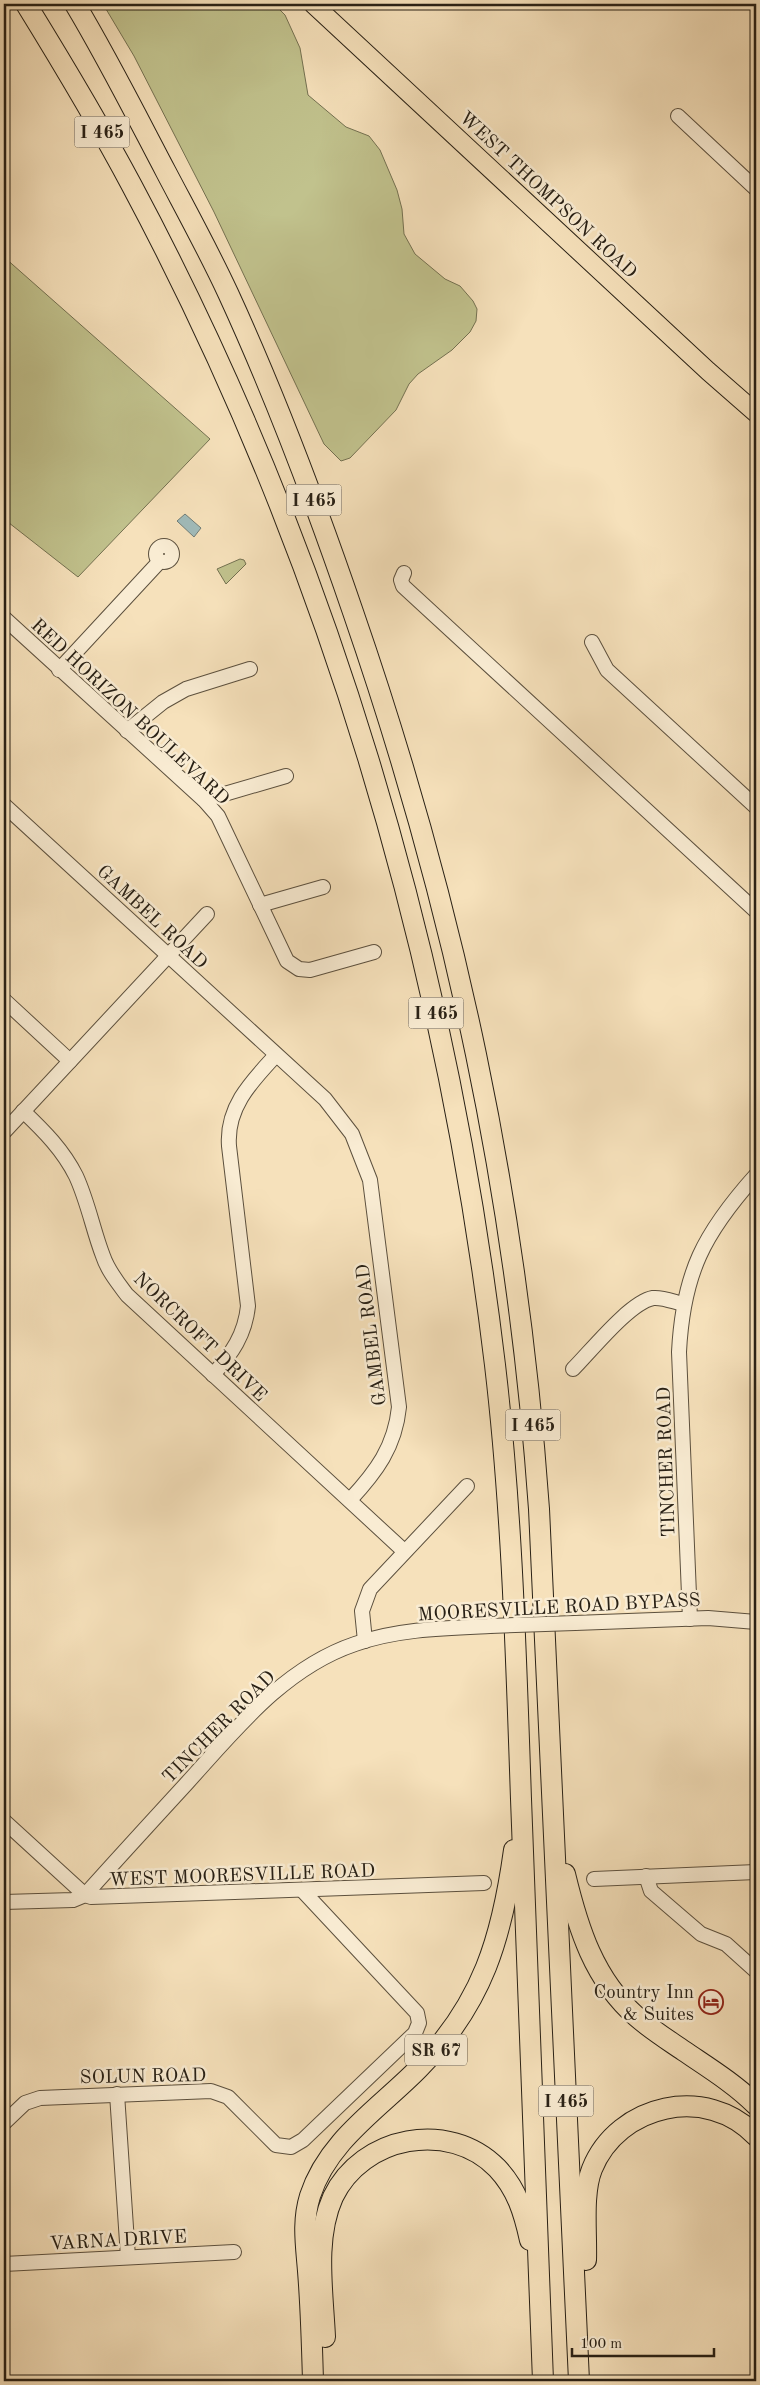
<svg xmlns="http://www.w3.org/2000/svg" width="760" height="2385" font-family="'Old Standard TT',serif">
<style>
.green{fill:#c1c28d;stroke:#747151}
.water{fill:#a0bbba;stroke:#707d78}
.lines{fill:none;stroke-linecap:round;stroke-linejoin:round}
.minor-casing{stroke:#5c503e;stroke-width:16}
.major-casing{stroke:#282015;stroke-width:20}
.highway-casing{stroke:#282015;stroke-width:22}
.minor{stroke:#f9ecd3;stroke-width:14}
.major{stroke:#f6e1bb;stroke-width:18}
.highway{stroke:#f6e1bb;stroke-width:20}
.minor-bridge-casing{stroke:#5c503e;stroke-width:16;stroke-linecap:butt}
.minor-bridge{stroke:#f9ecd3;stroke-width:14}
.labels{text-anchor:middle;stroke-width:5;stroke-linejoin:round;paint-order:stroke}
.shield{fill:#f9ecd3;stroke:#675d4e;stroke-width:1}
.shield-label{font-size:18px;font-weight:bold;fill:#282015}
.street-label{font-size:19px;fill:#282015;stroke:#f9ecd3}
.poi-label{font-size:19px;fill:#282015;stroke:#f9ecd3;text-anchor:end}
</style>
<rect width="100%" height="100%" fill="#f6e1bb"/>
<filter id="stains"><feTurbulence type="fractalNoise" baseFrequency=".004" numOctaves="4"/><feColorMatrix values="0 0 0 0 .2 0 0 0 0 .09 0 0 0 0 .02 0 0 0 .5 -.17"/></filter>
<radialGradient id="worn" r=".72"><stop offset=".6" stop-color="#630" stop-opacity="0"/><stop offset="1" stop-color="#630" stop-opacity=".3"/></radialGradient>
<g class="green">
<path d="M103 4H274L285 15 300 48 308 95 346 127 369 136 380 150 397 190 402 209 404 234 415 254 445 279 460 286 473 301 477 309 476 321 470 332 452 350 418 374 409 384 396 410 350 458 341 461 324 444 214 212 134 56Z"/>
<path d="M4 257 210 439 78 577 4 519Z"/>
<path d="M240 559 244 560 246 564 226 584 217 569Z"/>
</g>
<path class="water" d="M185 514 201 528 194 537 177 521Z"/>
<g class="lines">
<defs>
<g id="minor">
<path d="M678 116 756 189"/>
<circle cx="164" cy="554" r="8"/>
<path d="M404 573 401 580 403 586 756 911"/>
<path d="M4 618 204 800 218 816 287 961 299 969 310 970 374 952"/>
<path d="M592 642 607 670 756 807"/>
<path d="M59 670 160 561"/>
<path d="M127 731 163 702 186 689 250 669"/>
<path d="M204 800 286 776"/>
<path d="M4 805 325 1099 352 1134 370 1180 399 1407C395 1447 376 1472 350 1500"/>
<path d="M260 905 323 887"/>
<path d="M4 1000 70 1061"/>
<path d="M23 1111C44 1131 63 1150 76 1176 88 1202 93 1230 103 1256 108 1271 118 1283 127 1295L404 1551"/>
<path d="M4 1132 207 914"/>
<path d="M573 1369C591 1351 630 1302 653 1298 663 1297 674 1302 683 1304"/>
<path d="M213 1375C232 1353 245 1335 248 1306L229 1146C226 1107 252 1081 276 1055"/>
<path d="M690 1619 679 1352C683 1273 704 1233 756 1175"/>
<path d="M575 1623 708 1618 756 1622"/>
<path d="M365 1641 362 1611 370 1589 467 1486"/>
<path d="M4 1821 85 1895 91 1897 484 1883"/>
<path d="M646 1876 651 1891 701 1934 726 1944 756 1971"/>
<path d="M594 1879 756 1872"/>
<path d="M4 1902 73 1900 85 1895C119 1857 153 1820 187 1783 236 1729 284 1668 355 1644 397 1629 445 1628 490 1626"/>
<path d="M117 2094 128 2257"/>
<path d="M4 2123 25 2103 40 2098 211 2091 228 2097 276 2145 291 2147 303 2140 415 2033 419 2023 417 2013 302 1890"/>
<path d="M4 2264 234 2252"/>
</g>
<path id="major" d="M313 4 708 371 756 413"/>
<g id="highway">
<path d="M26 4C63 64 99 124 132 186 327 551 446 955 495 1365 512 1509 516 1654 521 1799 528 1993 535 2187 543 2381"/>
<path d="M75 4C108 59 136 115 166 172 187 212 209 252 228 293 276 397 316 504 353 612 455 907 517 1198 539 1509L579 2381"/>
<path d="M565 1874C578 1928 594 1980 637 2017 652 2030 668 2040 684 2051 709 2068 735 2084 756 2105"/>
<path d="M586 2260C587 2233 582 2194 592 2169 618 2104 707 2084 756 2136"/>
<path d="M325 2337C323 2292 314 2239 333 2197 362 2136 449 2119 497 2168 517 2189 524 2213 530 2240"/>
<path d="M313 2381C312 2345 311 2308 308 2271 306 2245 302 2222 310 2196 328 2140 380 2108 419 2068 483 2003 502 1937 514 1850"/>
</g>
</defs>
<use href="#minor" class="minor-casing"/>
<use href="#major" class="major-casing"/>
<use href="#highway" class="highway-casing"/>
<use href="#minor" class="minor"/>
<use href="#major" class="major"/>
<use href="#highway" class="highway"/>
<defs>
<path id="minor-bridge" d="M490 1626 575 1623"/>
</defs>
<use href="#minor-bridge" class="minor-bridge-casing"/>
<use href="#minor-bridge" class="minor-bridge"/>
</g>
<defs>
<symbol id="hotel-ring" viewBox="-11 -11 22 22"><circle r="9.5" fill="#f9ecd3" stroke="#8f2418" stroke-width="1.5"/><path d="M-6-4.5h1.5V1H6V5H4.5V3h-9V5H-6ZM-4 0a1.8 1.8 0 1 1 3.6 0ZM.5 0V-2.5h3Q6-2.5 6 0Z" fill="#8f2418"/></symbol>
</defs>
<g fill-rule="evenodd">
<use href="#hotel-ring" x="697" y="1988" width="28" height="28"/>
</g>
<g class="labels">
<g class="shield">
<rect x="74.5" y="116.5" width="55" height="31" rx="4"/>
<rect x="286.5" y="484.5" width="55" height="31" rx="4"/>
<rect x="408.5" y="997.5" width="55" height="31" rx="4"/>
<rect x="505.5" y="1409.5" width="55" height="31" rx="4"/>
<rect x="405" y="2034.5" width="62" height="31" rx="4"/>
<rect x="538.5" y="2085.5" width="55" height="31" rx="4"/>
</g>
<g class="shield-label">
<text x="102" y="138">I 465</text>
<text x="314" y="506">I 465</text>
<text x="436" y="1019">I 465</text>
<text x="533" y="1431">I 465</text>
<text x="436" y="2056">SR 67</text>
<text x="566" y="2107">I 465</text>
</g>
<g class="street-label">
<text transform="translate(549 194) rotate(43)" y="7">WEST THOMPSON ROAD</text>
<text transform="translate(131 711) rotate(43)" y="7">RED HORIZON BOULEVARD</text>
<text transform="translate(153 916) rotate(43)" y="7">GAMBEL ROAD</text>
<text transform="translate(370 1335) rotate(-97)" y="7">GAMBEL ROAD</text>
<text transform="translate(201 1336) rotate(44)" y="7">NORCROFT DRIVE</text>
<text transform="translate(665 1462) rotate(-92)" y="7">TINCHER ROAD</text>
<text transform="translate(559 1606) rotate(-3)" y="7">MOORESVILLE ROAD BYPASS</text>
<text transform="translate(218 1726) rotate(-45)" y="7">TINCHER ROAD</text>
<text transform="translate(242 1874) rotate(-2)" y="7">WEST MOORESVILLE ROAD</text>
<text transform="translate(143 2075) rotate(-1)" y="7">SOLUN ROAD</text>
<text transform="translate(118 2239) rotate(-3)" y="7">VARNA DRIVE</text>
</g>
<g class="poi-label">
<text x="694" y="1998">Country Inn<tspan x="694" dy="22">&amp; Suites</tspan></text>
</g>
</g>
<rect width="760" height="2385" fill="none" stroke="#f6e1bb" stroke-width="20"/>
<rect x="5" y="5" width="750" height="2375" fill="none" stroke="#282015" stroke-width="2.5"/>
<rect x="10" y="10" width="740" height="2365" fill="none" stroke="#282015"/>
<path d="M572 2348v8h142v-8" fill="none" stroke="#282015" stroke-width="2.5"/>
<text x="580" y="2348" font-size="15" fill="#282015" stroke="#f9ecd3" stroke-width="4" paint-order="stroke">100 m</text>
<rect width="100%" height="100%" filter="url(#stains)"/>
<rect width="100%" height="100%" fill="url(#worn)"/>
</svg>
